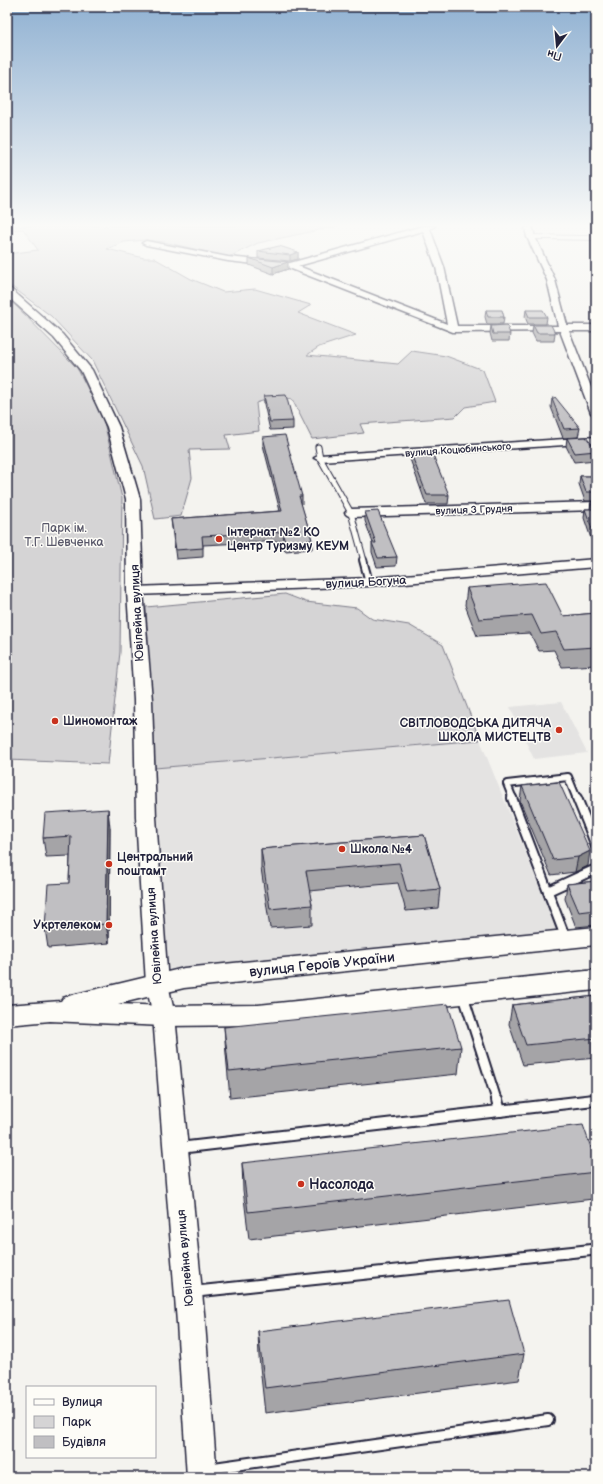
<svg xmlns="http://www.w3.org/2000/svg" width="603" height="1484" font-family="'Balsamiq Sans',sans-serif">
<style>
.built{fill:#e4e3e2}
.green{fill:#d5d4d5;stroke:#7c7b88}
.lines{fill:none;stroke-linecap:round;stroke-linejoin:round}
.service-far4-casing{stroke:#22223b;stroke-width:5.5}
.service-far3-casing{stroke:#22223b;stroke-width:7}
.service-far2-casing{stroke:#22223b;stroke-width:10}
.service-far1-casing{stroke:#22223b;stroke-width:12}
.service-casing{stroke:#22223b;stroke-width:14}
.minor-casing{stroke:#22223b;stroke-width:3}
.tertiary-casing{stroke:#22223b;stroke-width:3}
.secondary-casing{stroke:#22223b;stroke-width:3}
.service-far4{stroke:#fdfcf7;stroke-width:4}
.service-far3{stroke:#fdfcf7;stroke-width:5}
.service-far2{stroke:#fdfcf7;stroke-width:6}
.service-far1{stroke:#fdfcf7;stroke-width:8}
.service{stroke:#fdfcf7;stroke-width:10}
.minor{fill:#fdfcf7;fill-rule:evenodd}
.tertiary{fill:#fdfcf7;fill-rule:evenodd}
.secondary{fill:#fdfcf7;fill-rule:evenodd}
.wall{fill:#a5a4a7;stroke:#22223b}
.shaded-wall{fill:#868688;stroke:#22223b}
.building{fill:#c0bfc2;stroke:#22223b}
.poi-dot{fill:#c8321e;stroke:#fdfcf7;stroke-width:1.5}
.labels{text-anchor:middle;stroke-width:3;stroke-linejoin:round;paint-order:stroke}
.far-street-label{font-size:10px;fill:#22223b;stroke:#fdfcf7}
.park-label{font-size:12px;fill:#585769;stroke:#fdfcf7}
.poi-label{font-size:12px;font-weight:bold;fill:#22223b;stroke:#fdfcf7;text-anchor:start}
.street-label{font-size:12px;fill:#22223b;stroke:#fdfcf7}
.near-street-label{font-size:14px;fill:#22223b;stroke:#fdfcf7}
.near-poi-label{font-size:14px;font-weight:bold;fill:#22223b;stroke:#fdfcf7;text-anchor:start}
</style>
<rect width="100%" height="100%" fill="#f4f3ef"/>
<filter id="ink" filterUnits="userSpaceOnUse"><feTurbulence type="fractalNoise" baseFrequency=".025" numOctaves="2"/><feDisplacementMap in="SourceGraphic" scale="8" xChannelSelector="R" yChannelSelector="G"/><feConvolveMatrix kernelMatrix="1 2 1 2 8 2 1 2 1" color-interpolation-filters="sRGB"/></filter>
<g filter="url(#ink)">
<g class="built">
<path d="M561 702 587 753 534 759 525 740 547 737 539 720 517 723 510 707Z"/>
<path d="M480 740 557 931 167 969 155 768Z"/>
</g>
<g class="green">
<path d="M7 226H338L258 243 229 257 164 242 145 240 124 242 107 249 144 258H154L191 279 223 292 255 289 311 305 298 313 356 335 319 347 307 355 398 364 412 351 446 356 483 370 495 402 465 407 455 417 360 424 364 433 312 439 292 399 278 396 256 403 259 431 226 435 230 449 189 450 192 478 181 516 155 519 143 466 92 360 51 316 7 283V254L38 250 23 229 7 230Z"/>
<path d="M7 299 16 306 77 368 103 418 122 498 120 652 108 764 7 760Z"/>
<path d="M285 594 306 602 357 608 372 619 409 625 443 645 480 740 155 768 146 607Z"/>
</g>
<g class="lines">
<defs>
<path id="service-far4" d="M531 237 596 238"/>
<path id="service-far3" d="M318 447 320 458 351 513 364 561"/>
<g id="service-far2">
<path d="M363 560 369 582"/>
<path d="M513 799 507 784 568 777 577 799"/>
</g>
<g id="service-far1">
<path d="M512 798 566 939"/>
<path d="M577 798 588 825"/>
<path d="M596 824 588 825 596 846"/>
<path d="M548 891 596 869"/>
<path d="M463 995 497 1101"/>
<path d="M585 1101 596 1100"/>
</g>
<g id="service">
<path d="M497 1100 500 1111"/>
<path d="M179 1148 594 1100"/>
<path d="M192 1292 591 1250"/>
<path d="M207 1469 548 1420"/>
</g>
<g id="minor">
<path d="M423 226H435L430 229 444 267 457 326H558L547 280 527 237 525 228 529 226H532L535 237 555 280 567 325H596V331H569L596 400V416L591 413 560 331 453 332 289 268 228 261 146 245 142 243 146 241 228 257 290 263ZM423 231 436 267 447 324 298 266Z"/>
<path d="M596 437V443L320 461 314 458 320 455Z"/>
<path d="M596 502V510L351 517 347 515 345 513 347 511 351 509Z"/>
<path d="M596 559V567L369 586 135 595 130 594 129 591 130 588 135 587 369 578Z"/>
</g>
<path id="tertiary" d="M7 288 11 289 62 334 92 370 119 427 140 499 143 591 152 700 156 817 168 984 175 1016 205 1323 217 1477H187L177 1323 153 1016 146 984 136 817 134 700 127 591 126 499 107 427 81 371 54 338 7 296Z"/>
<path id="secondary" d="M596 927V945L184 988 118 1004 164 1006 258 1005 596 970V990L258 1025 164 1026 50 1021 7 1025V1005L61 1001 63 998 72 995 184 968Z"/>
</defs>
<use href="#service-far4" class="service-far4-casing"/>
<use href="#service-far3" class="service-far3-casing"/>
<use href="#service-far2" class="service-far2-casing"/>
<use href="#service-far1" class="service-far1-casing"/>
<use href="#service" class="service-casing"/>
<use href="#minor" class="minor-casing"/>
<use href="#tertiary" class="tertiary-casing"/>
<use href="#secondary" class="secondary-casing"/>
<use href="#service-far4" class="service-far4"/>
<use href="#service-far3" class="service-far3"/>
<use href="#service-far2" class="service-far2"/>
<use href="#service-far1" class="service-far1"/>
<use href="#service" class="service"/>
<use href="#minor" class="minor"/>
<use href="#tertiary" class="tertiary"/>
<use href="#secondary" class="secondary"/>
</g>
<g class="wall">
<path d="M258 251 298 252V259L290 261 258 258Z"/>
<path d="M249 258 288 269 273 274 249 265Z"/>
<path d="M486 310 504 317 503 324H487L485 317Z"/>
<path d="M526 310 547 317 546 324H528L525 317Z"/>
<path d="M533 325 555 333 554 341H536L532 333Z"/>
<path d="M491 326 510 334 509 341H492L490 333Z"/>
<path d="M264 396 293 421V429L270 430 264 404Z"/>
<path d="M552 399 580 428 578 437 563 438 551 407Z"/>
<path d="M263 437 302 496V504H301L312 540V549L285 551 282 541 203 545V557L176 559 172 528 171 519 280 511 263 445Z"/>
<path d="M567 438 596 450V460L574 462 566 446Z"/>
<path d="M410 451 449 495 448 504H426L410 459Z"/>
<path d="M580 476H596V501H585L579 484Z"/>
<path d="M596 502V553L584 518 585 509H590L591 503Z"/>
<path d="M365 512 397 557 396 566 377 567 372 552V543H373L365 521Z"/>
<path d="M467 588 563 616 596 613V665L562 667 554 650 539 651 530 633 477 636 465 605Z"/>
<path d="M594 778H596V802L592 793Z"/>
<path d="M522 786 588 866 575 872 551 875 520 801Z"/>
<path d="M110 828 109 943 48 948 45 928 69 883 70 856 46 857 43 838Z"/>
<path d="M424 835 440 889 438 908 406 911 398 883 309 891 312 905V925L270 928 261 868V849Z"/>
<path d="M596 881V925L576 927 565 899 567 884Z"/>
<path d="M596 996V1058L523 1065 509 1024 512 1005Z"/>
<path d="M224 1027 461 1047 458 1074 230 1098 226 1054Z"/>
<path d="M596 1162V1187L593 1199 249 1239 243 1190 242 1163Z"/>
<path d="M258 1331 524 1354 519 1380 265 1413 259 1357Z"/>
</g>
<g class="shaded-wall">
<path d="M298 252V259L290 261V255Z"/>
<path d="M288 262V269L273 274V267Z"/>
<path d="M108 809 110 828 109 943 106 924Z"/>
<path d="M590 851 588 866 575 872 578 857Z"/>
</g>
<g class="building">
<path d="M279 246 298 252 290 255 258 251Z"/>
<path d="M249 258 288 262 273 267Z"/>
<path d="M486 310H502L504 317H488Z"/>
<path d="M526 310H543L547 317H529Z"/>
<path d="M507 325 510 334H493L491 326Z"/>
<path d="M533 325H551L555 333H537Z"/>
<path d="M286 395 293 421 270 422 264 396Z"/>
<path d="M555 397 580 428 564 429 552 399Z"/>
<path d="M285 435 302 496H299L312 540 285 542 282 532 202 536 203 548 176 550 171 519 282 511 263 437Z"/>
<path d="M586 437 596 450V451L575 453 567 438Z"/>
<path d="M431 450 449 495H427L410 451Z"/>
<path d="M580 476H596V492H586Z"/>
<path d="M596 502V540L585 509H593L591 503Z"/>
<path d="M378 511 397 557 378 558 372 543H376L365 512Z"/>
<path d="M546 582 563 616 596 613V647L564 649 556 632 541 634 532 615 479 619 467 588Z"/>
<path d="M559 782 590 851 578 857 553 860 522 786Z"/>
<path d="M108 809 106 924 45 928 48 884 69 883 71 836 43 838 45 813Z"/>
<path d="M424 835 440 889 407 892 399 863 306 871 312 905 270 909 261 849Z"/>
<path d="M596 881V910L579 912 567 884Z"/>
<path d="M596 996V1038L526 1045 512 1005Z"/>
<path d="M448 1004 461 1047 229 1071 224 1027Z"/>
<path d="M583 1125 596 1162V1172L248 1212 242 1163Z"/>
<path d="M509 1300 524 1354 265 1388 258 1331Z"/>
</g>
</g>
<linearGradient id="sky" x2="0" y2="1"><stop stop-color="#90b1d2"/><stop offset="0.52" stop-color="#fafaf8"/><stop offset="1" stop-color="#fafaf8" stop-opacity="0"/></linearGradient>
<rect width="603" height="433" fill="url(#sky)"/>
<g class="poi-dot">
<circle cx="219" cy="539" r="4"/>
<circle cx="55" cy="721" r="4"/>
<circle cx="559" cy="730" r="4"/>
<circle cx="342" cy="849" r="4"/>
<circle cx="109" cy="864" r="4"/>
<circle cx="109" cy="925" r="4"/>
<circle cx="301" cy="1184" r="4"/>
</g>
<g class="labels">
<g class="far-street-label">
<text transform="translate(458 449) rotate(-4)" y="4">вулиця Коцюбинського</text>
<text transform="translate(474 509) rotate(-2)" y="4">вулиця 3 Грудня</text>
</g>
<g class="park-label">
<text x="64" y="532">Парк ім.<tspan x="64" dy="14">Т.Г. Шевченка</tspan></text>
</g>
<g class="poi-label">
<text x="227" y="536">Інтернат №2 КО<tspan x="227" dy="14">Центр Туризму КЕУМ</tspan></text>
<text x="63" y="725">Шиномонтаж</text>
<text x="551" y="727" text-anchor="end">СВІТЛОВОДСЬКА ДИТЯЧА<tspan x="551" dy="14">ШКОЛА МИСТЕЦТВ</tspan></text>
<text x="350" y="853">Школа №4</text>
<text x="117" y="861">Центральний<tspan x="117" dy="14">поштамт</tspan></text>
<text x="101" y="929" text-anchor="end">Укртелеком</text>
</g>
<g class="street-label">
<text transform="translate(366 582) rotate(-3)" y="4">вулиця Богуна</text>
<text transform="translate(137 613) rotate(-93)" y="4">Ювілейна вулиця</text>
<text transform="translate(154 936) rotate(-94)" y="4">Ювілейна вулиця</text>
<text transform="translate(185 1258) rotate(-95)" y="4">Ювілейна вулиця</text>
</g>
<g class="near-street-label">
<text transform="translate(322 964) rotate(-6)" y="5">вулиця Героїв України</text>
</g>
<g class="near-poi-label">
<text x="309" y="1189">Насолода</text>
</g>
</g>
<rect width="603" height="1484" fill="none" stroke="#fdfcf7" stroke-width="24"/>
<rect x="12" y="12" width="579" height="1460" fill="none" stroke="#22223b" stroke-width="1.5" filter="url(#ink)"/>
<rect x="26" y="1386" width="130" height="72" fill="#fdfcf7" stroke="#a5a5ac"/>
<rect x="34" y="1399" width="20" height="6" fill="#fdfcf7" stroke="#a5a5ac"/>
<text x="62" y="1406" font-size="12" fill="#22223b">Вулиця</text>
<rect x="34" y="1416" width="20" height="12" fill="#d5d4d5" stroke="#a5a5ac"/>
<text x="62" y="1426" font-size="12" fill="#22223b">Парк</text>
<rect x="34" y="1436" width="20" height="12" fill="#c0bfc2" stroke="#a5a5ac"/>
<text x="62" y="1446" font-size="12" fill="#22223b">Будівля</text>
<g transform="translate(557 46) rotate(196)" stroke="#fdfcf7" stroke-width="3" paint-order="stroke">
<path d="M0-3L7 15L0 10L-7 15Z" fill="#22223b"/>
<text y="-6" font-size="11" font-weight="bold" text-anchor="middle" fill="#22223b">Пн</text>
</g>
</svg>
